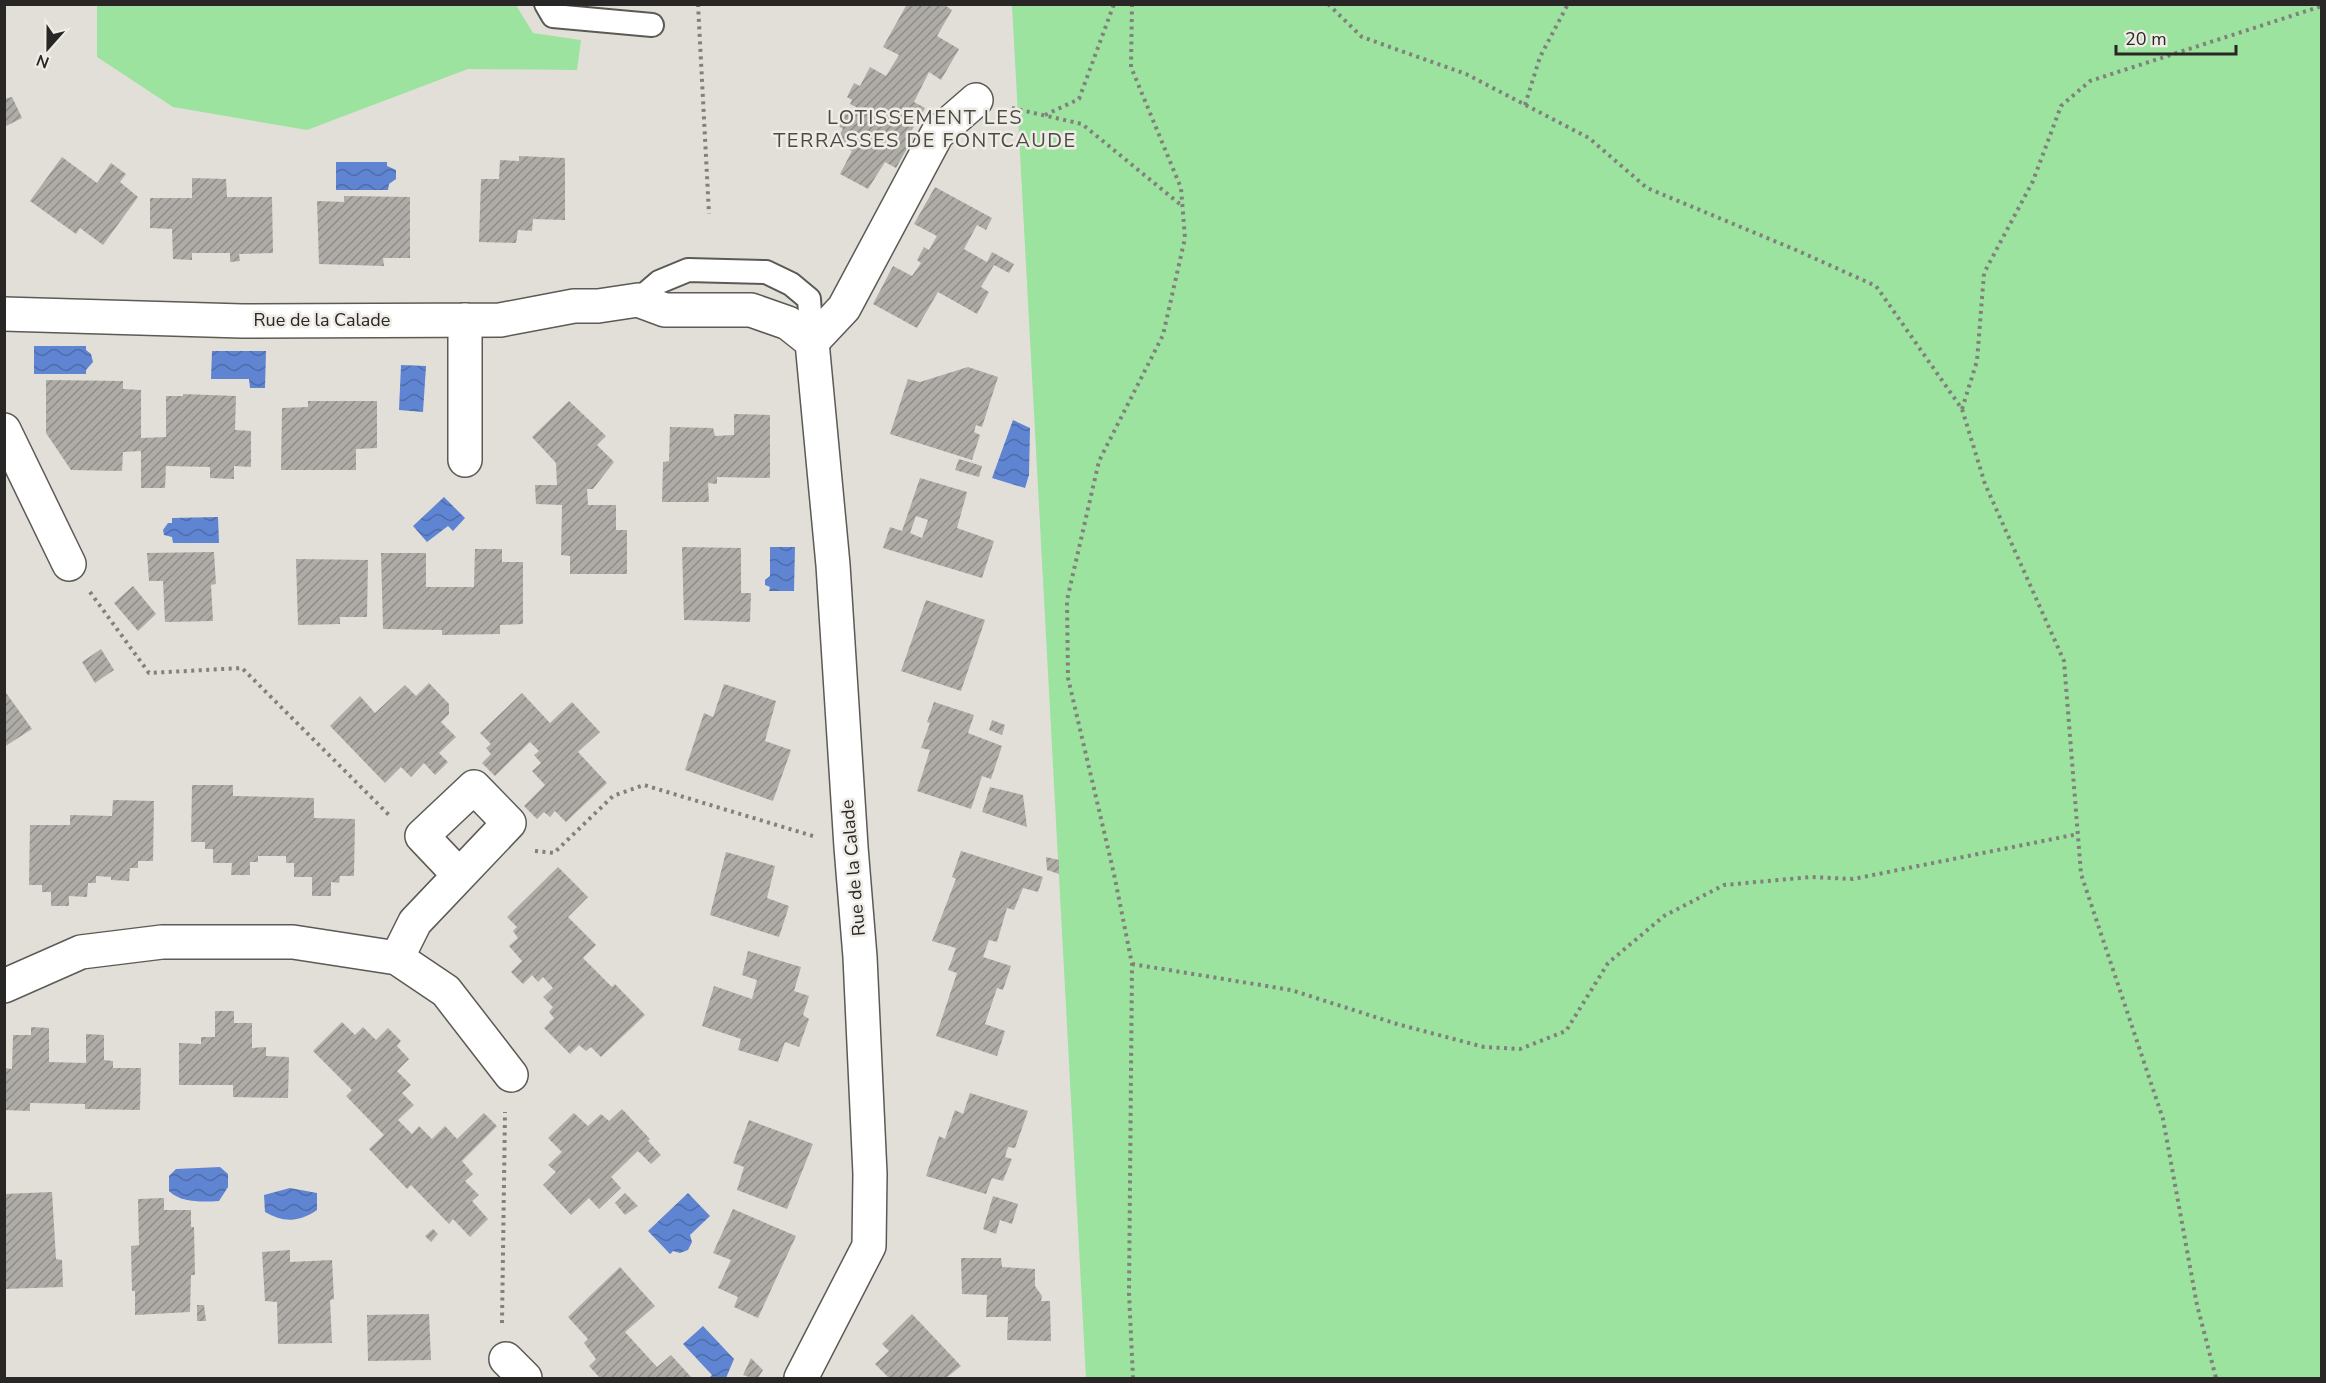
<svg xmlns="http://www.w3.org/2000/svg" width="2326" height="1383" font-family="'Nunito Sans',sans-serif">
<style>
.green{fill:#9ce39f}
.water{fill:url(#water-waves)}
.building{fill:url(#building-hatch);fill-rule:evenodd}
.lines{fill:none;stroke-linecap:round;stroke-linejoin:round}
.lane-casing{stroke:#5c5a55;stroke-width:26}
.street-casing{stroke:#5c5a55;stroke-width:36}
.path{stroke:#82807c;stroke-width:4;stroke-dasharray:3 4.5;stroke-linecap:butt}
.lane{stroke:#fff;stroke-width:22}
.street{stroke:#fff;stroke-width:33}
.labels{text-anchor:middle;stroke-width:5;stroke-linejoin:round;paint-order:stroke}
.street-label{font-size:18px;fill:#282725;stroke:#efece6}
.neighbourhood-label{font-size:20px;letter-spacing:1.5px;fill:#4c4a45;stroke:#efece6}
</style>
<defs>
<pattern id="water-waves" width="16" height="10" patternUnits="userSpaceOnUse" patternTransform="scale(1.5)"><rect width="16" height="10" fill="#5e84d2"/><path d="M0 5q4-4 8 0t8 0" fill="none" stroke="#4e6caa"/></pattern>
<pattern id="building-hatch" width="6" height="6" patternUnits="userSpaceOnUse" patternTransform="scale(1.5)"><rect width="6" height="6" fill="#afaca7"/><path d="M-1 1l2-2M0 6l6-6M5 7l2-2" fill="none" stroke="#8e8c88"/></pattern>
</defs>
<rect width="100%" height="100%" fill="#e2dfd9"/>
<g class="green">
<path d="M97 5H516L533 33 581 40 577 70 468 69 307 130 173 107 97 57Z"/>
<path d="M1012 5H2321V1378H1086Z"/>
</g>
<g class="water">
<path d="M336 162H387V166L396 170V179L389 184 388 190H336Z"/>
<path d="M34 346H86V350L91 354 93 362 86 370V374H34Z"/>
<path d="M212 351H266L265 388H250L249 379H211Z"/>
<path d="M401 365 426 366 423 412 399 410Z"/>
<path d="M1013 420 1030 428 1029 475 1025 488 992 478Z"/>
<path d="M444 497 465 518 453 531 448 526 427 542 413 526Z"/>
<path d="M218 517 219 543H173L172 537 164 535 163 530 168 523H172V518Z"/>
<path d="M770 547H795L794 591H769L770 587 765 585V580L770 576Z"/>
<path d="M220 1167 228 1174V1187L219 1201C203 1202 181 1203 169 1191V1176L176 1169Z"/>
<path d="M290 1188 317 1193V1210C300 1222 283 1223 265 1212L264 1195Z"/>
<path d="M688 1193 710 1216 690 1235 692 1242 688 1250 680 1253 673 1251 670 1254 648 1231Z"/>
<path d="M703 1326 734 1359 726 1378H709L712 1375 683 1344Z"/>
</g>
<g class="building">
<path d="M907 4H943L952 10 937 36 959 49 941 80 929 72 914 102 925 108 909 135 913 138 896 168 885 162 868 189 840 174 852 151 836 141 843 129 837 125 844 110 851 115 856 107 850 104 852 100 847 97 854 83 860 86 870 67 886 76 899 55 883 47Z"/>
<path d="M12 97 22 118 4 127V99Z"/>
<path d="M519 156 565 158V220L533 219 532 231 518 230 516 243 479 242 481 179H499L500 160 519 161Z"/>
<path d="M62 157 97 183 111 163 126 174 120 182 138 197 103 245 80 228 76 234 30 201Z"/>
<path d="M192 178 226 179 227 197H272L273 253 239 254 240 261 230 262V253H192V260L173 259 172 229 150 228V198H192Z"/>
<path d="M935 187 992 218 986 230 977 225 964 249 987 262 992 252 1014 264 1009 273 994 265 981 287 989 292 977 314 938 292 917 328 873 304 893 266 912 276 921 263 917 260 924 247 929 250 937 236 914 224Z"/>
<path d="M344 196 410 197V258H383L384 266 319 264 317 201 344 202Z"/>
<path d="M968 367 998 377 982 427 976 425 974 432 980 435 972 460 890 434 908 379 920 382Z"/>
<path d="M46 380 123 381V389L141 390V438L166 437V396H183V394L236 396 235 430 251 431V467L234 466V479L210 478V467L166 466 165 488H141V451L123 452 122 471 71 470 46 433Z"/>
<path d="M308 401H377V448L356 449V470H281L282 408 308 407Z"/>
<path d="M569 401 606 436 597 445 614 462 593 489H587L588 505H616V530H627V574H570V556L561 555 562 505 536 504 535 485H557L556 463 532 437Z"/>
<path d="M734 414 770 415V478L717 477V484L708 483 709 502H662L663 462 669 461 670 427 713 428 715 436 734 435Z"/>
<path d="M959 459 982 466 979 477 955 470Z"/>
<path d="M920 478 967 492 957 528 994 541 982 578 883 548 890 527 902 531ZM916 516 928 520 922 538 910 533Z"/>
<path d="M682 547 741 548V593H751L750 622 684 620Z"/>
<path d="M475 549H502V562H523V624L500 625V634L442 635V630L383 629 381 553H426V587H474Z"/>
<path d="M214 552 216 584 211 585 213 621 165 622 163 581H149L147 553Z"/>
<path d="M296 559 368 560 367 617H340V624L298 625Z"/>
<path d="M133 586 156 614 138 631 114 603Z"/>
<path d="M926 600 985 620 961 691 901 671Z"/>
<path d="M101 649 114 670 95 683 82 662Z"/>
<path d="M429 683 449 704V714L441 722 456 737 439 753 448 762 435 775 424 763 411 777 401 767 385 783 330 726 360 696 375 713 405 685 416 696Z"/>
<path d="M724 684 776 701 765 741 791 750 773 801 685 770 704 713 713 717Z"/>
<path d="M4 690 32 729 4 747Z"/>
<path d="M522 693 550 723 572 702 600 732 578 752 607 783 566 822 555 811 550 817 544 812 537 819 524 806 545 785 532 771 541 763 534 755 539 751 530 742 495 776 482 763 491 754 486 748 491 744 480 733Z"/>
<path d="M934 702 974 715 968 733 1002 746 991 779 982 776 971 809 917 791 930 750 921 748 930 723 927 722Z"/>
<path d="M992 720 1005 725 1002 735 989 730Z"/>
<path d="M192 785H233V796L314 798V818L355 819 354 876H340L339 883 331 882V896H312V877H294V863H286V856H258V862H250V875H231L232 863H213V849H205V842H191Z"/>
<path d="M990 787 1023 795 1027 827 982 812Z"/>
<path d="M113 800 154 801 153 861H138V868H130L129 881 111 880V877L96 876V883H88L87 897 69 896V906H51V892H42V885H29L30 825H70V815L112 816Z"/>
<path d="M961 851 1043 877 1038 892 1023 888 1014 910 1007 908 997 942 989 940 983 957 1011 966 1003 990 997 988 985 1024 1005 1031 997 1056 936 1036 957 973 948 970 956 948 932 941 956 879 952 877Z"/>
<path d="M726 852 775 866 767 898 789 906 779 937 710 915Z"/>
<path d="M1046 857 1059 860V874L1047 870Z"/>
<path d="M558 867 588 897 568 917 596 945 583 958 612 987 615 984 645 1015 601 1057 591 1047 586 1051 579 1045 570 1054 544 1028 554 1018 549 1012 553 1007 543 997 553 988 543 977 538 982 532 975 523 984 511 972 522 961 509 946 518 938 513 931 517 927 507 917Z"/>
<path d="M748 951 801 967 794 991 809 996 803 1015 809 1019 799 1047 785 1042 778 1062 738 1050 741 1039 702 1026 714 986 752 999 757 980 742 975Z"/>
<path d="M215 1011H234V1023H252V1048L266 1047V1056L289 1057 288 1098 233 1097V1085H179V1043L201 1044V1037H215Z"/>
<path d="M342 1022 355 1035 363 1027 376 1040 388 1028 401 1041 397 1046 409 1059 397 1071 411 1085 402 1093 414 1105 398 1120 412 1134 419 1126 432 1139 445 1126 457 1139 484 1113 497 1126 462 1161 473 1174 465 1181 479 1195 472 1201 488 1219 470 1237 453 1219 449 1224 411 1185 407 1189 369 1149 384 1135 346 1096 352 1090 313 1051Z"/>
<path d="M31 1027 49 1028V1062L86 1063V1034L104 1035V1060L113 1061V1068H141L140 1110 85 1109V1104L30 1103V1111L4 1110V1068L12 1069 13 1035H31Z"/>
<path d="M970 1093 1028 1111 1015 1148 1008 1147 1005 1157 1012 1159 1003 1181 992 1178 986 1194 926 1176 939 1136 945 1139 955 1110 963 1114Z"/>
<path d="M622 1109 650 1139 648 1141 661 1155 651 1164 638 1151 611 1177 621 1188 599 1209 589 1198 571 1215 543 1185 556 1172 548 1165 562 1152 548 1138 574 1113 588 1126 601 1114 609 1121Z"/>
<path d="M749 1120 813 1144 787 1209 737 1190 744 1167 733 1163Z"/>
<path d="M52 1192 56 1259 62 1260 63 1287 4 1289V1194Z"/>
<path d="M625 1193 638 1206 625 1215 615 1203Z"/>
<path d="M993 1196 1018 1204 1012 1224 1000 1220 996 1234 983 1229Z"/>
<path d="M164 1198V1210H191V1227H194L195 1275H191L190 1312 135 1315V1291H132L131 1246 139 1245 138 1199Z"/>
<path d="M733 1209 796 1236 758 1318 734 1307 738 1297 718 1288 731 1260 713 1253Z"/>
<path d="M433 1229 438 1234 431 1242 425 1236Z"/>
<path d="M290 1250V1262L332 1260 334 1299 330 1300 332 1343 278 1344 277 1302 265 1301 262 1252Z"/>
<path d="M961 1258H1001L1002 1267 1035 1269V1286L1042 1296 1041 1301H1050L1051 1341 1007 1340 1008 1317H986L987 1295 962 1294Z"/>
<path d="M620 1267 655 1306 625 1332 657 1367 671 1355 692 1378H600L589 1366 596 1359 584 1343 588 1339 568 1317Z"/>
<path d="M197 1305H204L206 1321H197Z"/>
<path d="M429 1314 431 1360 368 1361 367 1315Z"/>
<path d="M912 1314 961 1366 946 1378H889L875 1364 889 1351 882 1344Z"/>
<path d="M751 1358 763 1370 758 1378H749V1377L743 1375Z"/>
</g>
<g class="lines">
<defs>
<g id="lane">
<path d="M546 4 553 16 652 25"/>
<path d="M638 300 659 282 688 270 766 272 791 284 809 299 812 342"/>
</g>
<g id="street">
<path d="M4 314 242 321 500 320 574 306H598L638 300 665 310H751L788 323 812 342 833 565 851 847 860 957 870 1174 869 1246 801 1378"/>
<path d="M465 320V460"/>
<path d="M812 342 844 308 937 134 976 100"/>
<path d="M4 430 69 564"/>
<path d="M397 958 415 922 509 823 474 787 422 836 459 875"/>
<path d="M4 986 81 952 162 942H293L397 958 446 991 511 1075"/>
<path d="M506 1359 525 1378"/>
</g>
</defs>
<use href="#lane" class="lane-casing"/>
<use href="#street" class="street-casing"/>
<g class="path">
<path d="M698 4 709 214"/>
<path d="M1132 4 1131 67 1181 188 1185 238 1163 335 1099 461 1067 600 1068 678 1114 874 1132 964 1129 1293 1133 1378"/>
<path d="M1328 4 1362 37 1466 74 1589 138 1647 188 1796 250 1876 286 1962 409 1985 484 2064 661 2081 874 2163 1119 2197 1305 2216 1378"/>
<path d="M1525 105 1540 57 1568 4"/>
<path d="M1012 108 1082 124 1181 205"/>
<path d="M1045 115 1079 99 1114 4"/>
<path d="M1962 409 1977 361 1984 273 2033 181 2061 106 2090 81 2322 6"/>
<path d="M90 592 149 673 242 668 391 817"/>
<path d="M535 851 554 853 613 796 644 785 813 836"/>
<path d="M1132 964 1291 990 1397 1024 1484 1047 1520 1049 1566 1031 1608 963 1664 916 1724 885 1811 877 1853 879 2078 834"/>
<path d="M502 1323 505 1112"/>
</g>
<use href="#lane" class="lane"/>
<use href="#street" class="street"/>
</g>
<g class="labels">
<g class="street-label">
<text x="322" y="326">Rue de la Calade</text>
<text transform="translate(853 868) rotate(-95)" y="6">Rue de la Calade</text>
</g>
<g class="neighbourhood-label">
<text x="925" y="124">LOTISSEMENT LES<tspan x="925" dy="23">TERRASSES DE FONTCAUDE</tspan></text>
</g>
</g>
<rect width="2326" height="1383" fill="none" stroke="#282725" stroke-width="12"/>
<g transform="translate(48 48) rotate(201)" stroke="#efece6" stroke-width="4.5" paint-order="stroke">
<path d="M0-4.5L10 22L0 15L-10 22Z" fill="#282725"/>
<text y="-9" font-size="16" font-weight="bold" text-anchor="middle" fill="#282725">N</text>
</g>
<path d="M2116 45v9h120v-9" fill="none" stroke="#282725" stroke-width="3"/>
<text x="2125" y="45" font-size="18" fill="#282725" stroke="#efece6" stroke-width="4.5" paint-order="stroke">20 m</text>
</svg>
